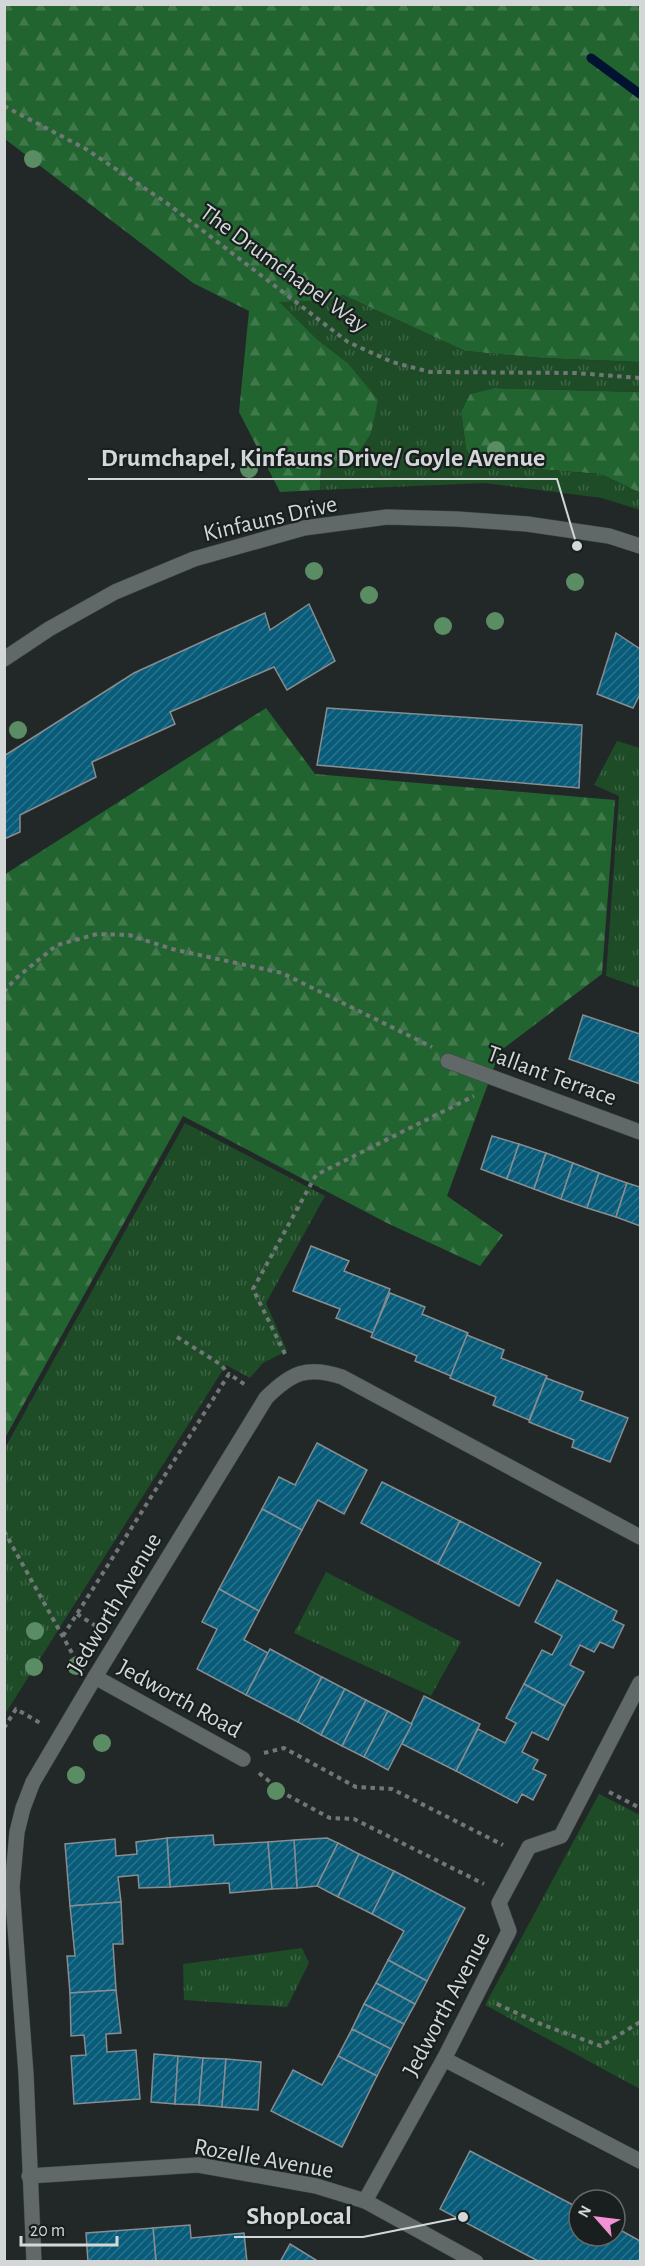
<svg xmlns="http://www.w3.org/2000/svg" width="645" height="2266" font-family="'Alegreya Sans',sans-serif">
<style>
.forest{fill:url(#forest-firs)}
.park{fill:url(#park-tufts)}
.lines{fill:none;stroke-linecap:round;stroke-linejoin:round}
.stream{stroke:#011330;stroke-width:9}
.building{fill:url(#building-hatch);stroke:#878d90;stroke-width:1.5}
.service-casing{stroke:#404444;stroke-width:16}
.minor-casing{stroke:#404444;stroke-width:16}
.tertiary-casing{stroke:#404444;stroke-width:16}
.path{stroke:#717777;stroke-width:4;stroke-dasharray:4.5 4.5;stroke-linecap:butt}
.service{stroke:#616868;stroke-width:15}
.minor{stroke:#616868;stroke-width:15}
.tertiary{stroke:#616868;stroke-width:15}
.tree{fill:#5a8d63}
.labels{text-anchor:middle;stroke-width:4.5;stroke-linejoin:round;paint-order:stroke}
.street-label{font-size:24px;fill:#d3d7d7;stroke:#191e1e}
.leader{fill:none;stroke:#d3d7d7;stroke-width:2}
.callout-dot{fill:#d3d7d7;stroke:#191e1e;stroke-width:2}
.callout-label{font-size:26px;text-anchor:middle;font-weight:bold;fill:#d3d7d7;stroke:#191e1e;stroke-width:4.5;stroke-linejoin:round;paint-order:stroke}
</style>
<defs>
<pattern id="forest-firs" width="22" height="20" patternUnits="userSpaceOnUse" patternTransform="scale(1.5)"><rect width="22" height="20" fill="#226430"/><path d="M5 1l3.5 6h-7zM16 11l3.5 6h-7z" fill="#41794d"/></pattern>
<pattern id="park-tufts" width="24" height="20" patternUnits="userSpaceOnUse" patternTransform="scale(1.5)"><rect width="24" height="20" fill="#1d4c26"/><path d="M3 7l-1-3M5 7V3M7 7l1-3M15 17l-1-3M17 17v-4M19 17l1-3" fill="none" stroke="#3d6545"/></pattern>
<pattern id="building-hatch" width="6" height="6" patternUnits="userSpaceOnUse" patternTransform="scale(1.5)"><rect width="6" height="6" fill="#085c7a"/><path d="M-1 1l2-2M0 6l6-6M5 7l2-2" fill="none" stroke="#2b738c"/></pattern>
</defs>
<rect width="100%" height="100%" fill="#222828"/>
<g class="forest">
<path d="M4 5H640V362L541 358 465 351 343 295 328 301 280 302 318 340 348 363 379 400 371 434 349 467H321L320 490 280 492 239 412 249 311 193 283 5 139Z"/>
<path d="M494 388 640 392V493L601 474 509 467 473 459 466 449 461 411 470 394Z"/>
<path d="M266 708 315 774 615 800 602 974 500 1051 447 1196 503 1235 480 1266 387 1223 183 1116 5 1438 4 879 7 873Z"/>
</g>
<g class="park">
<path d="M343 295 465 351 541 358 640 362V392L494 388 470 394 461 412 466 449 473 459 509 467 601 474 640 493V510L602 498 485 483 320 490 321 467H349L371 434 378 400 348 363 318 340 279 302 328 301Z"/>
<path d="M617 741 640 748V988L606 976 619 796 594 785Z"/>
<path d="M185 1123 325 1196 266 1303 287 1351 263 1363 250 1378 226 1365 5 1714V1448Z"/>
<path d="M326 1572 461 1642 431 1696 294 1633Z"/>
<path d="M599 1794 640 1815V2089L485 2005Z"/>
<path d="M302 1948 309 1963 287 2007 184 2000 183 1964Z"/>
</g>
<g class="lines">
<path class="stream" d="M591 58 640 94"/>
</g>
<g class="building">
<path d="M309 604 335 661 287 690 274 667 170 712 175 724 92 762 96 777 20 815V832L4 839V756L134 673 265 613 270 630Z"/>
<path d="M616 633 640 649V694L633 708 597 694Z"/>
<path d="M327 708 582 725 579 788 317 765Z"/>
<path d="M583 1015 640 1034V1084L569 1059Z"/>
<path d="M492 1136 519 1144 507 1179 481 1169Z"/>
<path d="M519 1144 546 1153 534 1189 507 1179Z"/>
<path d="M546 1153 573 1163 561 1199 534 1189Z"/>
<path d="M573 1163 599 1173 587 1208 561 1199Z"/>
<path d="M599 1173 627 1183 616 1217 587 1208Z"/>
<path d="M627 1183 640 1187V1226L616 1217Z"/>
<path d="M311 1246 349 1261 344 1271 390 1289 373 1333 336 1318 340 1309 293 1291Z"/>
<path d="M390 1293 425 1307 422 1314 468 1333 451 1376 415 1361 417 1356 371 1337Z"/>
<path d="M467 1335 504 1350 501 1358 547 1376 529 1420 493 1405 496 1397 450 1378Z"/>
<path d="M546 1378 583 1392 580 1400 628 1418 610 1462 572 1447 574 1440 529 1422Z"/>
<path d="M317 1443 367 1470 344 1514 318 1500 302 1530 262 1509 279 1477 295 1485Z"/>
<path d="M382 1482 460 1521 438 1564 361 1523Z"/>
<path d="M262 1509 302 1530 259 1611 219 1589Z"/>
<path d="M460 1521 541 1563 519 1606 438 1564Z"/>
<path d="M557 1580 617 1611 613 1620 624 1625 613 1648 600 1642 594 1652 580 1645 570 1665 584 1672 565 1706 524 1684 542 1650 552 1655 562 1636 535 1622Z"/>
<path d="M219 1589 259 1611 244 1640 268 1653 246 1695 197 1669 217 1629 202 1622Z"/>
<path d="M270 1649 322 1677 298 1722 246 1695Z"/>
<path d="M322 1677 345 1689 321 1735 298 1722Z"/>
<path d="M524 1684 565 1706 548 1740 532 1732 522 1752 538 1760 533 1769 546 1775 533 1800 522 1794 517 1803 456 1771 478 1729 505 1743 516 1723 506 1718Z"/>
<path d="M345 1689 366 1700 342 1746 321 1735Z"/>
<path d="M424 1696 480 1724 456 1771 402 1744Z"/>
<path d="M366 1700 388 1711 364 1757 342 1746Z"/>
<path d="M388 1711 412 1724 388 1770 364 1757Z"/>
<path d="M213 1835 214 1845 268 1842 272 1889 230 1893 229 1883 170 1887 167 1838Z"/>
<path d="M167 1838 170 1887 139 1888 138 1875 118 1877 121 1902 70 1906 65 1844 115 1839 116 1856 137 1854 136 1842Z"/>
<path d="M327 1838 338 1843 317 1886 297 1888 294 1840Z"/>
<path d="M294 1840 297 1888 272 1889 268 1842Z"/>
<path d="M338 1843 359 1854 338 1897 317 1886Z"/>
<path d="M359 1854 394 1871 372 1914 338 1897Z"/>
<path d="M394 1871 465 1908 427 1981 388 1960 404 1931 372 1914Z"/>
<path d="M121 1902 123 1944H113L116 1990 70 1993 67 1956H75L70 1906Z"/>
<path d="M388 1960 427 1981 415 2004 376 1983Z"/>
<path d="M376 1983 415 2004 404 2024 364 2004Z"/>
<path d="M116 1990 121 2033 106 2034 107 2052 136 2050 140 2099 74 2104 71 2056 86 2055 84 2035 71 2036 70 1993Z"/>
<path d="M364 2004 404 2024 391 2049 352 2029Z"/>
<path d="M352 2029 391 2049 377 2076 338 2056Z"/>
<path d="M154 2054 178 2056 175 2104 151 2102Z"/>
<path d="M178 2056 203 2058 199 2105 175 2104Z"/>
<path d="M338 2056 377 2076 342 2147 271 2111 293 2070 322 2085Z"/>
<path d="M203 2058 226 2059 222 2107 199 2105Z"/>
<path d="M226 2059 261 2062 258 2110 222 2107Z"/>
<path d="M470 2151 579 2208V2236H615V2227L640 2241V2262H540L440 2209Z"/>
<path d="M190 2225 191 2238 244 2233 247 2262H156L153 2228Z"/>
<path d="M153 2228 156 2262H88L86 2233Z"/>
<path d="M290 2244 316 2260 315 2262H280Z"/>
</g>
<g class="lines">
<defs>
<path id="service" d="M444 2059 640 2161"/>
<g id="minor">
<path d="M448 1061 640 1132"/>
<path d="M95 1677 243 1759"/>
<path d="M29 2176 198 2165 316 2186 365 2201 476 2262"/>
<path d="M365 2201 444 2059 509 1931 499 1903 529 1847 561 1836 640 1683"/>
<path d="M34 2262 26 2074 12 1887 17 1832 23 1808 33 1782 95 1677 266 1398C291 1373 307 1365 342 1377L640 1537"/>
</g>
<path id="tertiary" d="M4 659 49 629 115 592 194 559 304 528 387 517 457 519 527 524 609 536 640 546"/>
</defs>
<use href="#service" class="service-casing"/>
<use href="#minor" class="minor-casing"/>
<use href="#tertiary" class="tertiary-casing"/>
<g class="path">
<path d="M4 106 86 149 168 204 348 342 392 362 430 372 576 373 640 378"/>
<path d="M4 992 15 979 57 945 97 934 129 935 172 949 282 973 432 1047"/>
<path d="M177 1337 220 1364 229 1374"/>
<path d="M285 1354 253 1289 316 1175 474 1096"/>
<path d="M4 1531 77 1662"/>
<path d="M77 1614 99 1628"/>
<path d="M63 1636 229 1374 247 1386"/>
<path d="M4 1728 16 1709 40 1723"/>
<path d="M264 1753 284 1748 356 1787 392 1789 503 1845"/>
<path d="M259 1773 285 1794 330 1818 354 1819 484 1884"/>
<path d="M609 1792 640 1808"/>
<path d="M497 2004 543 2025 601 2046 640 2022"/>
</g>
<use href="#service" class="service"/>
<use href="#minor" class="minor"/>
<use href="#tertiary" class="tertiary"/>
</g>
<g class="tree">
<circle cx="33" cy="159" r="9"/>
<circle cx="496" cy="450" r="9"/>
<circle cx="300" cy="460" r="9"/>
<circle cx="249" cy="469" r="9"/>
<circle cx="314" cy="571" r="9"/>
<circle cx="575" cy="582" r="9"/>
<circle cx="369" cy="595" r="9"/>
<circle cx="495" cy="621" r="9"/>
<circle cx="443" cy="626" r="9"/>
<circle cx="18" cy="730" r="9"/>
<circle cx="35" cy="1631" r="9"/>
<circle cx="76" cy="1666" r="9"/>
<circle cx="34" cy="1667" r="9"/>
<circle cx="102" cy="1743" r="9"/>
<circle cx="76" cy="1775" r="9"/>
<circle cx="276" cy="1791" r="9"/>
</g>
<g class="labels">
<g class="street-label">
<text transform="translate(284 268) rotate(36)" y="8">The Drumchapel Way</text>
<text transform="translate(270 518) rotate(-13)" y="8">Kinfauns Drive</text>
<text transform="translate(552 1075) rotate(20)" y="8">Tallant Terrace</text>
<text transform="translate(114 1603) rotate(-59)" y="8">Jedworth Avenue</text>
<text transform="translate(180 1698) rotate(29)" y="8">Jedworth Road</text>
<text transform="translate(446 2004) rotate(-62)" y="8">Jedworth Avenue</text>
<text transform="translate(264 2158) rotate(10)" y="8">Rozelle Avenue</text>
</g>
</g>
<path class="leader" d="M577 546L557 479H88M463 2217L363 2237H234"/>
<g class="callout-dot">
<circle cx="577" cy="546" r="6"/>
<circle cx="463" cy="2217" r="6"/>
</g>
<g class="callout-label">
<text x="323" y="466">Drumchapel, Kinfauns Drive/ Goyle Avenue</text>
<text x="299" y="2224">ShopLocal</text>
</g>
<rect width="645" height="2266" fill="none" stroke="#d3d7d7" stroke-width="12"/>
<g transform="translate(597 2218) rotate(298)"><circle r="28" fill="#191e1e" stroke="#636868" stroke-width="1.5"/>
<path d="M0-4.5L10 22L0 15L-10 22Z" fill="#f391d5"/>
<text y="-9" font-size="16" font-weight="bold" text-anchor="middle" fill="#d3d7d7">N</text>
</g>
<path d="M21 2236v9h96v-9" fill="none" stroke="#d3d7d7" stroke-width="3"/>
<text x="30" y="2236" font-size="18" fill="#d3d7d7" stroke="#191e1e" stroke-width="4.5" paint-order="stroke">20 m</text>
</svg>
